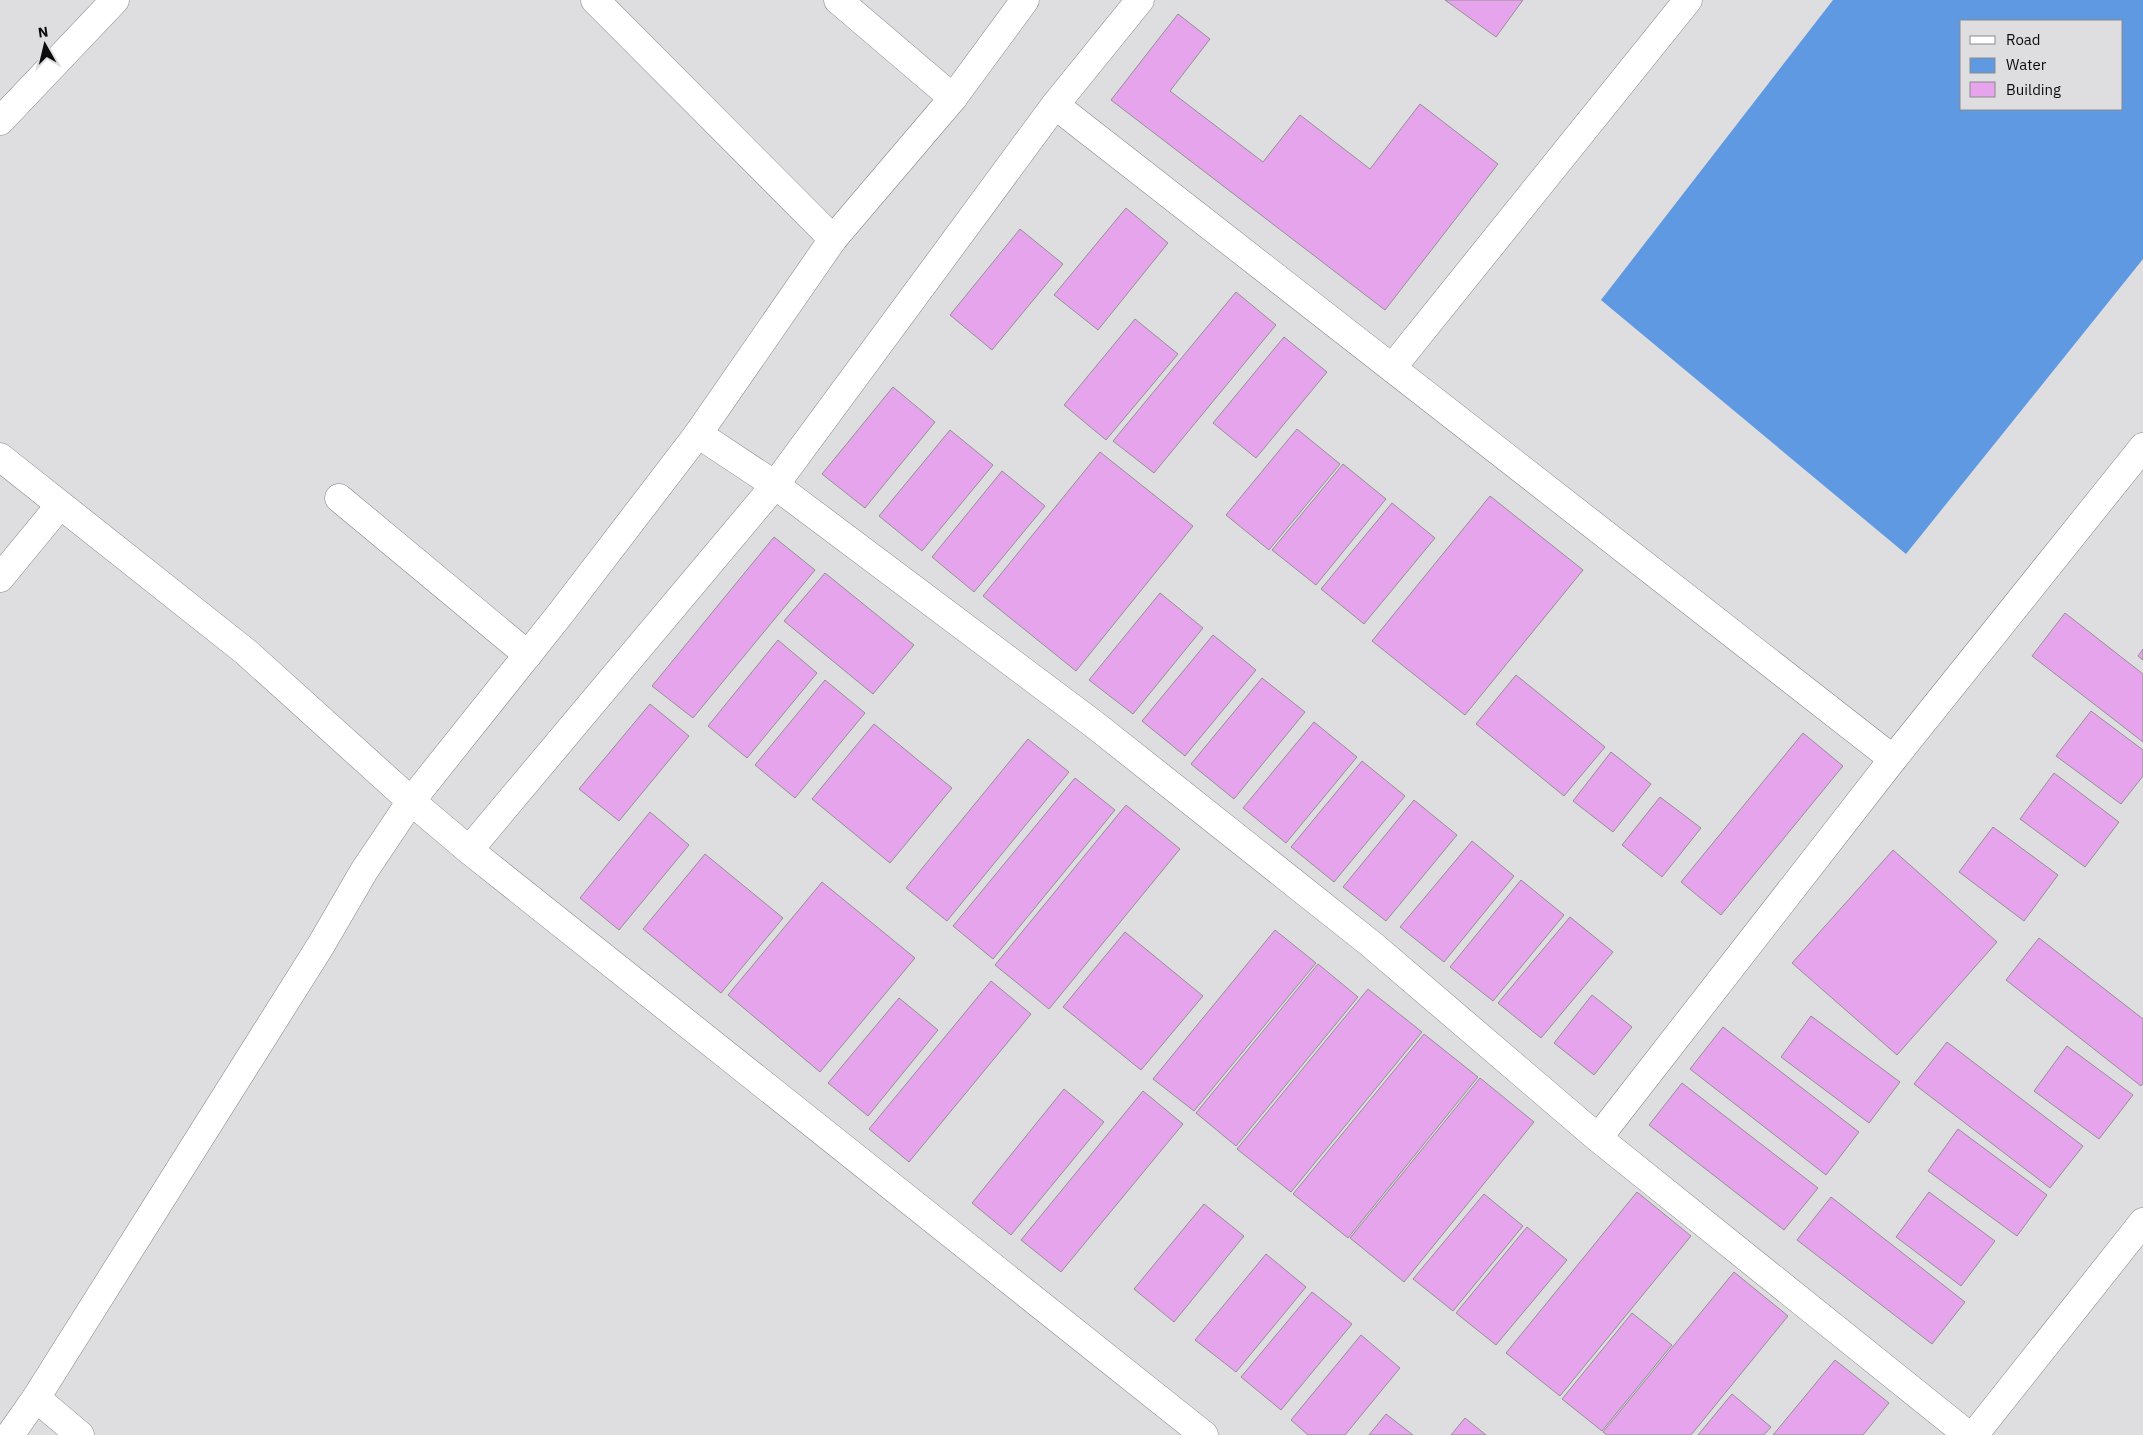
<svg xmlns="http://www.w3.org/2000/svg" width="2143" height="1435" font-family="'IBM Plex Sans',sans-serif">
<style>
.water{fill:#5f99e1;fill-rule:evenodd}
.building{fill:#e6a4ed;stroke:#939193}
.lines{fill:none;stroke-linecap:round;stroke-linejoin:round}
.minor-casing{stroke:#858588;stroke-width:29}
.minor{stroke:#fff;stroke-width:28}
</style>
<rect width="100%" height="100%" fill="#dedee1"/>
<path class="water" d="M1833 0H2143V259L1906 554 1601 300ZM1962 21H2122V109H1962Z"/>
<g class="building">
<path d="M1445 0H1523L1496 37Z"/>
<path d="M1178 14 1210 39 1170 91 1263 162 1300 115 1370 169 1420 104 1498 164 1385 310 1111 100Z"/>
<path d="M1126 208 1168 243 1098 330 1054 295Z"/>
<path d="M1020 229 1063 264 992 350 950 315Z"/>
<path d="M1236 292 1276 325 1154 473 1113 441Z"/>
<path d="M1135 319 1178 354 1106 440 1064 405Z"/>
<path d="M1284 337 1327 372 1256 458 1213 423Z"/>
<path d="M893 387 935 422 865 508 822 474Z"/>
<path d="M1297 429 1340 464 1269 550 1226 515Z"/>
<path d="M950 430 993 465 922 551 879 516Z"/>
<path d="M1100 452 1193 526 1076 671 983 596Z"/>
<path d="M1343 464 1386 499 1316 585 1272 550Z"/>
<path d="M1002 471 1045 506 974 592 932 557Z"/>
<path d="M1490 496 1583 570 1465 715 1372 641Z"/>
<path d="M1392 503 1435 538 1364 624 1321 589Z"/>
<path d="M774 537 815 570 693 718 652 686Z"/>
<path d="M825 573 914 645 873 694 784 621Z"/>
<path d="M1160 593 1203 628 1133 714 1089 680Z"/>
<path d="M2065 613 2143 674V742L2032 656Z"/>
<path d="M1213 635 1256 670 1185 756 1142 721Z"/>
<path d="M778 640 817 673 747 758 708 726Z"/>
<path d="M2143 649V660L2138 656Z"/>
<path d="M1516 675 1605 747 1564 796 1476 724Z"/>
<path d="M1262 678 1305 712 1234 799 1191 764Z"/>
<path d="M825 680 865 713 795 798 755 765Z"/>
<path d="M650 704 689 736 619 821 579 789Z"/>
<path d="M2091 711 2143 750V776L2121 804 2056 756Z"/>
<path d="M1314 722 1357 757 1286 843 1243 808Z"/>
<path d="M874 724 952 788 890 863 812 799Z"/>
<path d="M1803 733 1843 766 1721 915 1681 882Z"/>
<path d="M1028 739 1069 772 947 921 906 888Z"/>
<path d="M1611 752 1651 784 1613 832 1573 801Z"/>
<path d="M1362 761 1405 796 1334 882 1291 847Z"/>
<path d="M2054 773 2119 822 2085 867 2020 819Z"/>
<path d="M1075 778 1115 810 993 959 953 926Z"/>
<path d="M1660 797 1701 828 1662 877 1622 845Z"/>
<path d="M1414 800 1457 835 1386 921 1343 887Z"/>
<path d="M1126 805 1180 849 1049 1009 995 965Z"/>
<path d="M650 812 689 845 619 930 580 898Z"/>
<path d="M1993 827 2058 875 2024 921 1959 872Z"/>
<path d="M1472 841 1514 876 1444 962 1400 927Z"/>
<path d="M1893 850 1997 942 1897 1055 1792 963Z"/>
<path d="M705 854 783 918 721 993 643 929Z"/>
<path d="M1521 880 1564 915 1493 1001 1450 967Z"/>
<path d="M822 882 915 958 820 1072 728 995Z"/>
<path d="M1570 917 1613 952 1541 1038 1498 1003Z"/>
<path d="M1275 930 1316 963 1194 1111 1153 1079Z"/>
<path d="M1125 932 1203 996 1141 1070 1063 1007Z"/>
<path d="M2039 938 2143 1019V1083L2141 1086 2006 980Z"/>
<path d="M1318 964 1358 997 1236 1146 1196 1113Z"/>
<path d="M991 981 1031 1014 909 1162 869 1129Z"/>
<path d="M1368 989 1422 1032 1291 1192 1237 1149Z"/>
<path d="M1592 995 1632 1027 1594 1075 1554 1043Z"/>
<path d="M899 998 938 1030 868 1116 828 1083Z"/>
<path d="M1811 1016 1900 1082 1869 1123 1781 1057Z"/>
<path d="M1723 1027 1859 1132 1826 1175 1690 1069Z"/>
<path d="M1424 1034 1478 1077 1348 1238 1293 1194Z"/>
<path d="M1947 1042 2083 1146 2050 1188 1914 1084Z"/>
<path d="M2067 1046 2133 1095 2099 1139 2034 1091Z"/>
<path d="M1480 1078 1534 1122 1404 1282 1350 1238Z"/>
<path d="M1682 1083 1818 1188 1784 1230 1649 1125Z"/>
<path d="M1064 1089 1104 1122 1011 1235 972 1203Z"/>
<path d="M1143 1091 1183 1124 1061 1272 1021 1240Z"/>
<path d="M1958 1129 2047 1195 2017 1236 1928 1171Z"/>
<path d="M1637 1192 1691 1236 1560 1396 1506 1353Z"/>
<path d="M1929 1192 1995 1241 1961 1286 1896 1237Z"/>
<path d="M1484 1194 1523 1226 1453 1311 1413 1279Z"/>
<path d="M1831 1197 1965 1302 1932 1344 1797 1240Z"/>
<path d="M1204 1204 1244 1236 1174 1322 1134 1289Z"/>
<path d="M1527 1227 1567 1260 1496 1345 1456 1313Z"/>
<path d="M1266 1254 1306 1287 1236 1372 1195 1340Z"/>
<path d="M1734 1272 1788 1316 1691 1435H1607L1603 1432Z"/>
<path d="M1312 1292 1352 1324 1281 1410 1241 1377Z"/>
<path d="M1632 1313 1672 1345 1602 1431 1562 1399Z"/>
<path d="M1361 1335 1400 1368 1345 1435H1308L1291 1420Z"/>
<path d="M1835 1360 1889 1403 1863 1435H1773Z"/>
<path d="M1732 1394 1771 1427 1764 1435H1698Z"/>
<path d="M1386 1414 1413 1435H1369Z"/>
<path d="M1465 1418 1486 1435H1451Z"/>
</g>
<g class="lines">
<defs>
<g id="minor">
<path d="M595 0 833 239"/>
<path d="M838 0 953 98"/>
<path d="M1055 105 1893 759"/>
<path d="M0 121 115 0"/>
<path d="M1392 368 1688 0"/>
<path d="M698 434 775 485 1095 725 1371 944 1598 1138 1968 1435"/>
<path d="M0 457 246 652 411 801 469 850 1204 1435"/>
<path d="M339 498 528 655"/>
<path d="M0 578 60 505"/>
<path d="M469 850 775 485 1055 105 1140 0"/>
<path d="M1598 1138 1893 759 2143 447"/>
<path d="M36 1398 80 1435"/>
<path d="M10 1435 36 1398 321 945 364 871 411 801 561 613 698 434 833 239 953 98 1025 0"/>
<path d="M1974 1435 2143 1222"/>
</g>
</defs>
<use href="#minor" class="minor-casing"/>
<use href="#minor" class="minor"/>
</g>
<rect x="1960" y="20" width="162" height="90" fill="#dedee1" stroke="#8a8a8c"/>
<rect x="1970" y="36" width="25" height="8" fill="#ffffff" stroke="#8a8a8c"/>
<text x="2006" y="45" font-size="15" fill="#0b0c0c">Road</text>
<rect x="1970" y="58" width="25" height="15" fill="#5f99e1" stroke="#8a8a8c"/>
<text x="2006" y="70" font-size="15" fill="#0b0c0c">Water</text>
<rect x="1970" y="82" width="25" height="15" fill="#e6a4ed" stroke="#8a8a8c"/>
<text x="2006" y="95" font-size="15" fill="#0b0c0c">Building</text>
<g transform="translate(45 45) rotate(352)" stroke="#dedee1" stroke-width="4" paint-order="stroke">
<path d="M0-4L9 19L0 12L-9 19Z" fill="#0b0c0c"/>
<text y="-8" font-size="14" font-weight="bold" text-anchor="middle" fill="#0b0c0c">N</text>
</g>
</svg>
